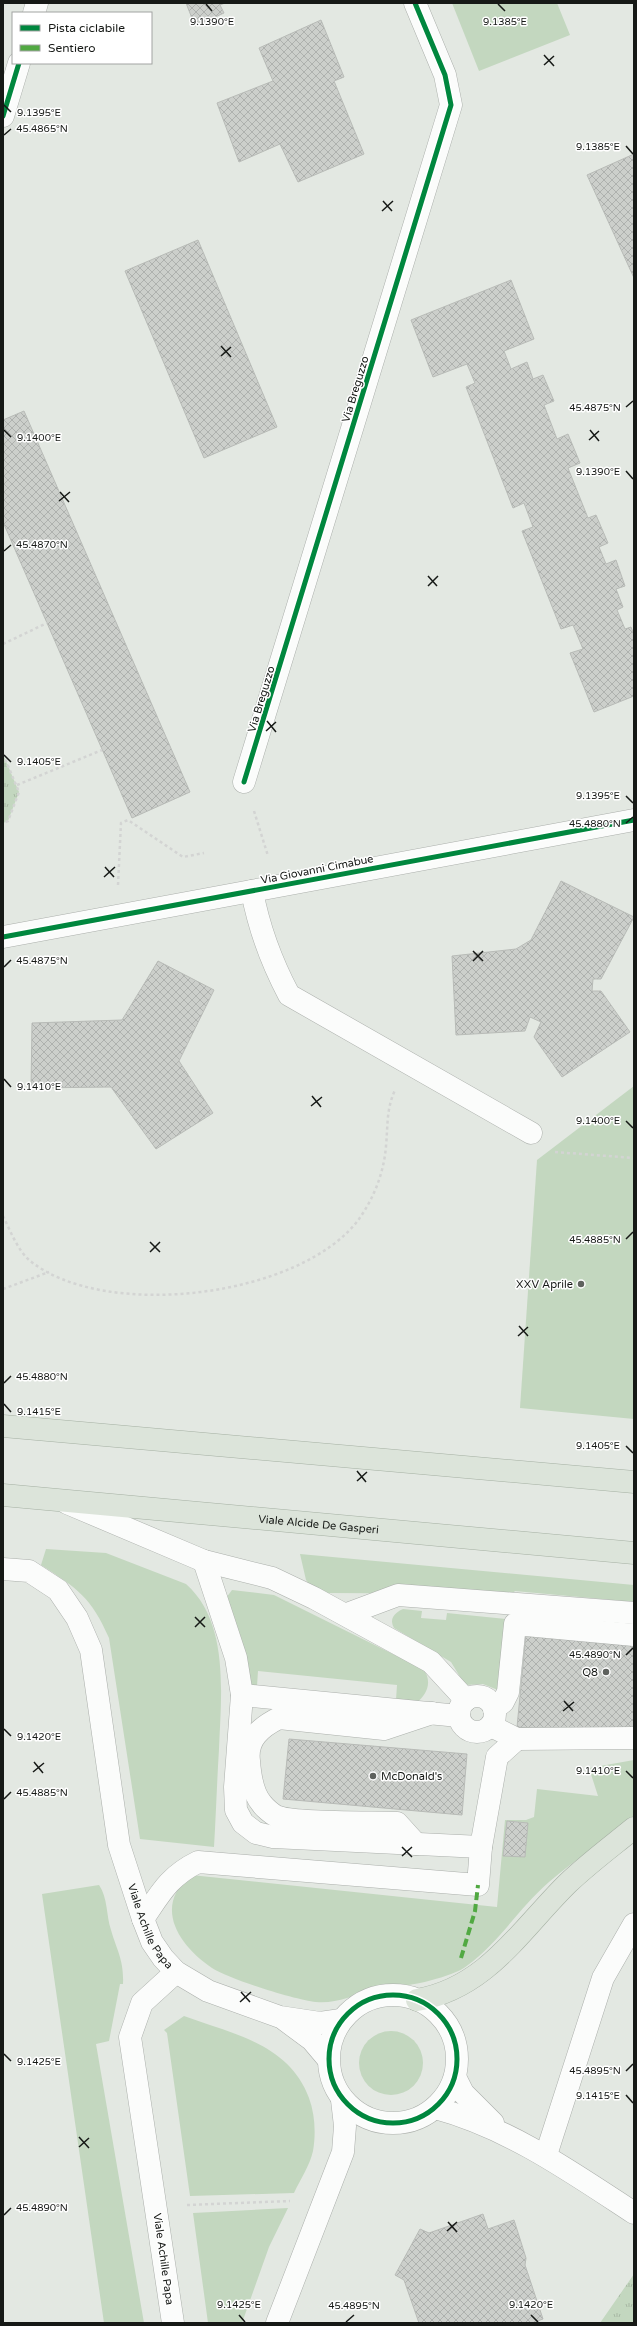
<svg xmlns="http://www.w3.org/2000/svg" width="637" height="2326" font-family="'Varela Round',sans-serif">
<style>
.green{fill:#c3d7bf}
.park{fill:url(#park-tufts)}
.building{fill:url(#building-cross-hatch);stroke:#b8bbb7}
.lines{fill:none;stroke-linecap:round;stroke-linejoin:round}
.minor-casing{stroke:#abafab;stroke-width:23}
.highway-casing{stroke:#a5b0a3;stroke-width:23}
.path{stroke:#d3d4d3;stroke-width:2.5;stroke-dasharray:3 3;stroke-linecap:butt}
.minor{stroke:#fbfcfb;stroke-width:22}
.highway{stroke:#dce4da;stroke-width:22}
.quiet{stroke:#51a942;stroke-width:4;stroke-dasharray:8 4;stroke-linecap:butt}
.cycleway-casing{stroke:#fff;stroke-width:8}
.cycleway{stroke:#00873e;stroke-width:5}
.ticks{fill:none;stroke:#161916;stroke-width:1.5}
.poi-dot{fill:#5e615d;stroke:#fff;stroke-width:1.5}
.labels{text-anchor:middle;stroke-width:3;stroke-linejoin:round;paint-order:stroke}
.street-label{font-size:11px;fill:#161916;stroke:#fff}
.poi-label{font-size:11px;fill:#161916;stroke:#fff;text-anchor:end}
.ticks-label{font-size:10px;text-anchor:middle;fill:#161916;stroke:#fff;stroke-width:3;stroke-linejoin:round;paint-order:stroke}
</style>
<defs>
<pattern id="park-tufts" width="24" height="20" patternUnits="userSpaceOnUse"><rect width="24" height="20" fill="#c3d7bf"/><path d="M3 7l-1-3M5 7V3M7 7l1-3M15 17l-1-3M17 17v-4M19 17l1-3" fill="none" stroke="#a7b8a3"/></pattern>
<pattern id="building-cross-hatch" width="8" height="8" patternUnits="userSpaceOnUse"><rect width="8" height="8" fill="#cccfcb"/><path d="M0 0l8 8M0 8l8-8" fill="none" stroke="#aeb1ae"/></pattern>
</defs>
<rect width="100%" height="100%" fill="#e3e8e2"/>
<g class="green">
<path d="M452 3H557L570 35 479 71Z"/>
<path d="M634 1086V1419L520 1408 537 1160Z"/>
<path d="M46 1549 106 1553 186 1584C230 1623 221 1696 219 1749 217 1781 216 1814 214 1847L140 1839 109 1638C91 1597 78 1589 41 1565Z"/>
<path d="M300 1554 634 1585V1602L515 1591 512 1594 327 1593 312 1588 306 1580Z"/>
<path d="M232 1590 274 1595 423 1669C433 1681 427 1695 416 1703L396 1700 397 1685 258 1671 257 1686H245L226 1598Z"/>
<path d="M403 1609 422 1611 421 1618 446 1620 447 1613 506 1619 498 1690 483 1684 465 1685 451 1662 394 1628C389 1619 394 1613 403 1609Z"/>
<path d="M634 1760V1817C606 1839 576 1859 549 1882 520 1907 499 1942 468 1965 460 1972 443 1977 432 1980 413 1986 392 1986 372 1991 353 1995 336 2004 316 2002 295 2000 229 1979 212 1968 178 1945 153 1906 191 1875L497 1907 505 1820H526L534 1817 537 1789 598 1796 589 1768Z"/>
<path d="M99 1885C108 1898 106 1915 111 1930 117 1951 124 1960 123 1984H120L109 2041 96 2044 144 2323H104L42 1894Z"/>
<path d="M184 2016C233 2034 289 2044 309 2098 315 2114 316 2134 313 2151 310 2165 300 2180 294 2193L190 2196 167 2033 164 2030Z"/>
<circle cx="391" cy="2063" r="32"/>
<path d="M288 2208 269 2247 242 2323H208L193 2213Z"/>
</g>
<g class="park">
<path d="M3 754 19 792 8 821 3 823Z"/>
<path d="M634 2274V2323H599H600Z"/>
</g>
<g class="building">
<path d="M186 3H225L220 5 224 13 195 26Z"/>
<path d="M321 20 344 77 334 81 364 154 298 182 280 144 239 162 217 103 273 81 259 48Z"/>
<path d="M634 154V278L587 175Z"/>
<path d="M198 240 277 427 204 458 125 271Z"/>
<path d="M511 280 534 339 504 351 511 369 527 362 533 379 543 375 554 401 544 405 557 439 568 434 580 463 568 468 588 518 596 515 608 543 599 547 606 564 616 560 625 586 616 589 623 607 617 610 625 629 631 627 634 635V696L594 712 570 653 583 649 573 625 561 629 522 531 533 527 524 503 513 508 466 387 475 383 467 364 433 377 411 320Z"/>
<path d="M24 411 190 792 132 818 3 522V420Z"/>
<path d="M561 881 634 917 601 979H593L592 991H601L630 1032 562 1077 534 1037 541 1022 530 1017 525 1031 456 1035 452 956 516 949 531 940Z"/>
<path d="M158 961 214 990 179 1061 213 1113 156 1149 111 1087 31 1088 32 1023 122 1020Z"/>
<path d="M528 1613 634 1623V1737L517 1727Z"/>
<path d="M289 1739 467 1754 462 1815 283 1799Z"/>
<path d="M507 1821 528 1823 525 1857 503 1856Z"/>
<path d="M483 2214 488 2229 514 2220 526 2258 525 2265 543 2319 532 2323H419L404 2280 395 2275 420 2229 429 2233Z"/>
</g>
<g class="lines">
<defs>
<g id="minor">
<path d="M34 13 37 3"/>
<path d="M3 116 19 63"/>
<path d="M244 782 451 105 445 75 415 3"/>
<path d="M252 891C259 929 271 961 289 995L531 1133"/>
<path d="M3 937 634 820"/>
<path d="M67 1503 204 1561 272 1578 314 1598 431 1662 466 1700"/>
<path d="M204 1561 236 1658 242 1695 235 1787 236 1810 243 1823 256 1833 273 1837 481 1847"/>
<path id="s1" d="M3 1569 29 1571 58 1590 77 1618 91 1650 119 1845 143 1919 152 1942 163 1958 176 1972 208 1991 280 2017 320 2023 341 2020"/>
<path d="M347 1614 398 1595 634 1613"/>
<path d="M242 1695 459 1716"/>
<circle cx="477" cy="1714" r="18"/>
<path d="M494 1709 503 1702 508 1692 515 1624 634 1635"/>
<path d="M491 1726 517 1739 634 1738"/>
<path d="M416 1844 397 1823C375 1822 291 1824 276 1816 272 1814 265 1808 262 1804 253 1794 250 1774 249 1761 246 1739 261 1727 279 1718L384 1729 432 1713"/>
<path d="M143 1919C160 1894 169 1876 198 1862L478 1885 481 1847 497 1757 517 1739"/>
<circle cx="393" cy="2059" r="64"/>
<path d="M285 2020 312 2040 328 2059"/>
<path d="M455 2077 463 2093 493 2123"/>
<path d="M435 2108C509 2128 570 2171 634 2213"/>
<path d="M546 2155 603 1978 634 1924"/>
<path d="M173 2323 130 2037 142 2003 176 1972"/>
<path d="M277 2323 343 2152 345 2126 342 2100"/>
</g>
<g id="highway">
<path d="M3 1426 634 1482"/>
<path id="s2" d="M3 1495 634 1553"/>
<path d="M417 2000C487 1988 521 1929 568 1883 589 1863 612 1846 634 1828"/>
</g>
</defs>
<use href="#minor" class="minor-casing"/>
<use href="#highway" class="highway-casing"/>
<g class="path">
<path d="M3 644 47 623"/>
<path d="M3 754 19 792 8 821 3 823"/>
<path d="M17 785 102 750"/>
<path d="M254 811 268 856"/>
<path d="M118 885 121 823 128 820 183 857 204 853"/>
<path d="M555 1152 634 1158"/>
<path d="M3 1216C10 1230 17 1249 29 1260 104 1322 302 1297 359 1219 374 1198 384 1172 386 1146 388 1126 386 1110 395 1090"/>
<path d="M3 1289 49 1272"/>
<path d="M187 2205 290 2201"/>
</g>
<use href="#minor" class="minor"/>
<use href="#highway" class="highway"/>
<path class="quiet" d="M461 1958 475 1911 478 1885"/>
<defs>
<g id="cycleway">
<path d="M3 116 19 63"/>
<path d="M244 782 451 105 445 75 415 3"/>
<path d="M3 937 634 820"/>
<circle cx="393" cy="2059" r="64"/>
</g>
</defs>
<use href="#cycleway" class="cycleway-casing"/>
<use href="#cycleway" class="cycleway"/>
</g>
<path class="ticks" d="M206 4 212 11M498 4 505 11M544 55 554 66M544 65 554 56M4 105 11 112M4 135 11 129M626 146 633 154M383 201 392 211M382 211 393 201M221 346 231 357M221 356 231 347M626 407 633 401M4 430 11 437M590 430 599 441M589 440 599 431M626 471 633 479M60 492 69 502M59 501 70 492M4 551 11 545M428 576 437 586M428 586 438 576M267 721 276 732M266 731 276 722M4 755 11 762M626 796 633 803M626 823 633 817M105 867 114 877M104 877 115 867M473 951 483 961M473 961 483 951M4 967 11 960M4 1079 11 1087M312 1096 321 1107M311 1106 322 1097M626 1121 633 1128M626 1239 633 1232M150 1242 160 1252M150 1252 160 1242M519 1326 528 1336M518 1336 528 1327M4 1383 11 1376M4 1404 11 1412M626 1446 633 1453M357 1471 366 1482M357 1481 367 1472M195 1617 205 1627M195 1627 205 1617M626 1655 633 1648M564 1701 573 1711M563 1711 574 1702M4 1729 11 1736M34 1762 43 1773M626 1771 633 1778M33 1772 44 1763M4 1799 11 1792M402 1847 412 1857M402 1856 412 1847M241 1992 250 2002M240 2002 251 1992M4 2054 11 2061M626 2071 633 2064M626 2095 633 2103M79 2137 89 2148M79 2147 89 2138M4 2215 11 2208M448 2222 457 2232M447 2231 457 2222M239 2315 245 2322M531 2315 538 2322M346 2322 354 2315"/>
<g class="poi-dot">
<circle cx="581" cy="1284" r="4"/>
<circle cx="606" cy="1672" r="4"/>
<circle cx="373" cy="1776" r="4"/>
</g>
<g class="labels">
<g class="street-label">
<text transform="translate(355 389) rotate(-73)" y="4">Via Breguzzo</text>
<text transform="translate(261 699) rotate(-73)" y="4">Via Breguzzo</text>
<text transform="translate(317 869) rotate(-11)" y="4">Via Giovanni Cimabue</text>
<text dy="4" stroke="none"><textPath href="#s2" startOffset="317">Viale Alcide De Gasperi</textPath></text>
<text dy="4" stroke="none"><textPath href="#s1" startOffset="414">Viale Achille Papa</textPath></text>
<text transform="translate(164 2259) rotate(82)" y="4">Viale Achille Papa</text>
</g>
<g class="poi-label">
<text x="573" y="1288">XXV Aprile</text>
<text x="598" y="1676">Q8</text>
<text x="381" y="1780" text-anchor="start">McDonald's</text>
</g>
</g>
<g class="ticks-label">
<text x="212" y="25">9.1390°E</text>
<text x="505" y="25">9.1385°E</text>
<text x="39" y="116">9.1395°E</text>
<text x="42" y="132">45.4865°N</text>
<text x="598" y="150">9.1385°E</text>
<text x="595" y="411">45.4875°N</text>
<text x="39" y="441">9.1400°E</text>
<text x="598" y="475">9.1390°E</text>
<text x="42" y="548">45.4870°N</text>
<text x="39" y="765">9.1405°E</text>
<text x="598" y="799">9.1395°E</text>
<text x="595" y="827">45.4880°N</text>
<text x="42" y="964">45.4875°N</text>
<text x="39" y="1090">9.1410°E</text>
<text x="598" y="1124">9.1400°E</text>
<text x="595" y="1243">45.4885°N</text>
<text x="42" y="1380">45.4880°N</text>
<text x="39" y="1415">9.1415°E</text>
<text x="598" y="1449">9.1405°E</text>
<text x="595" y="1658">45.4890°N</text>
<text x="39" y="1740">9.1420°E</text>
<text x="598" y="1774">9.1410°E</text>
<text x="42" y="1796">45.4885°N</text>
<text x="39" y="2065">9.1425°E</text>
<text x="595" y="2074">45.4895°N</text>
<text x="598" y="2099">9.1415°E</text>
<text x="42" y="2211">45.4890°N</text>
<text x="239" y="2308">9.1425°E</text>
<text x="531" y="2308">9.1420°E</text>
<text x="354" y="2309">45.4895°N</text>
</g>
<rect width="637" height="2326" fill="none" stroke="#161916" stroke-width="8"/>
<rect x="12" y="12" width="140" height="52" fill="#ffffff" stroke="#a2a3a2"/>
<rect x="20" y="25" width="20" height="6" fill="#00873e" stroke="#a2a3a2"/>
<text x="48" y="32" font-size="12" fill="#161916">Pista ciclabile</text>
<rect x="20" y="45" width="20" height="6" fill="#51a942" stroke="#a2a3a2"/>
<text x="48" y="52" font-size="12" fill="#161916">Sentiero</text>
</svg>
